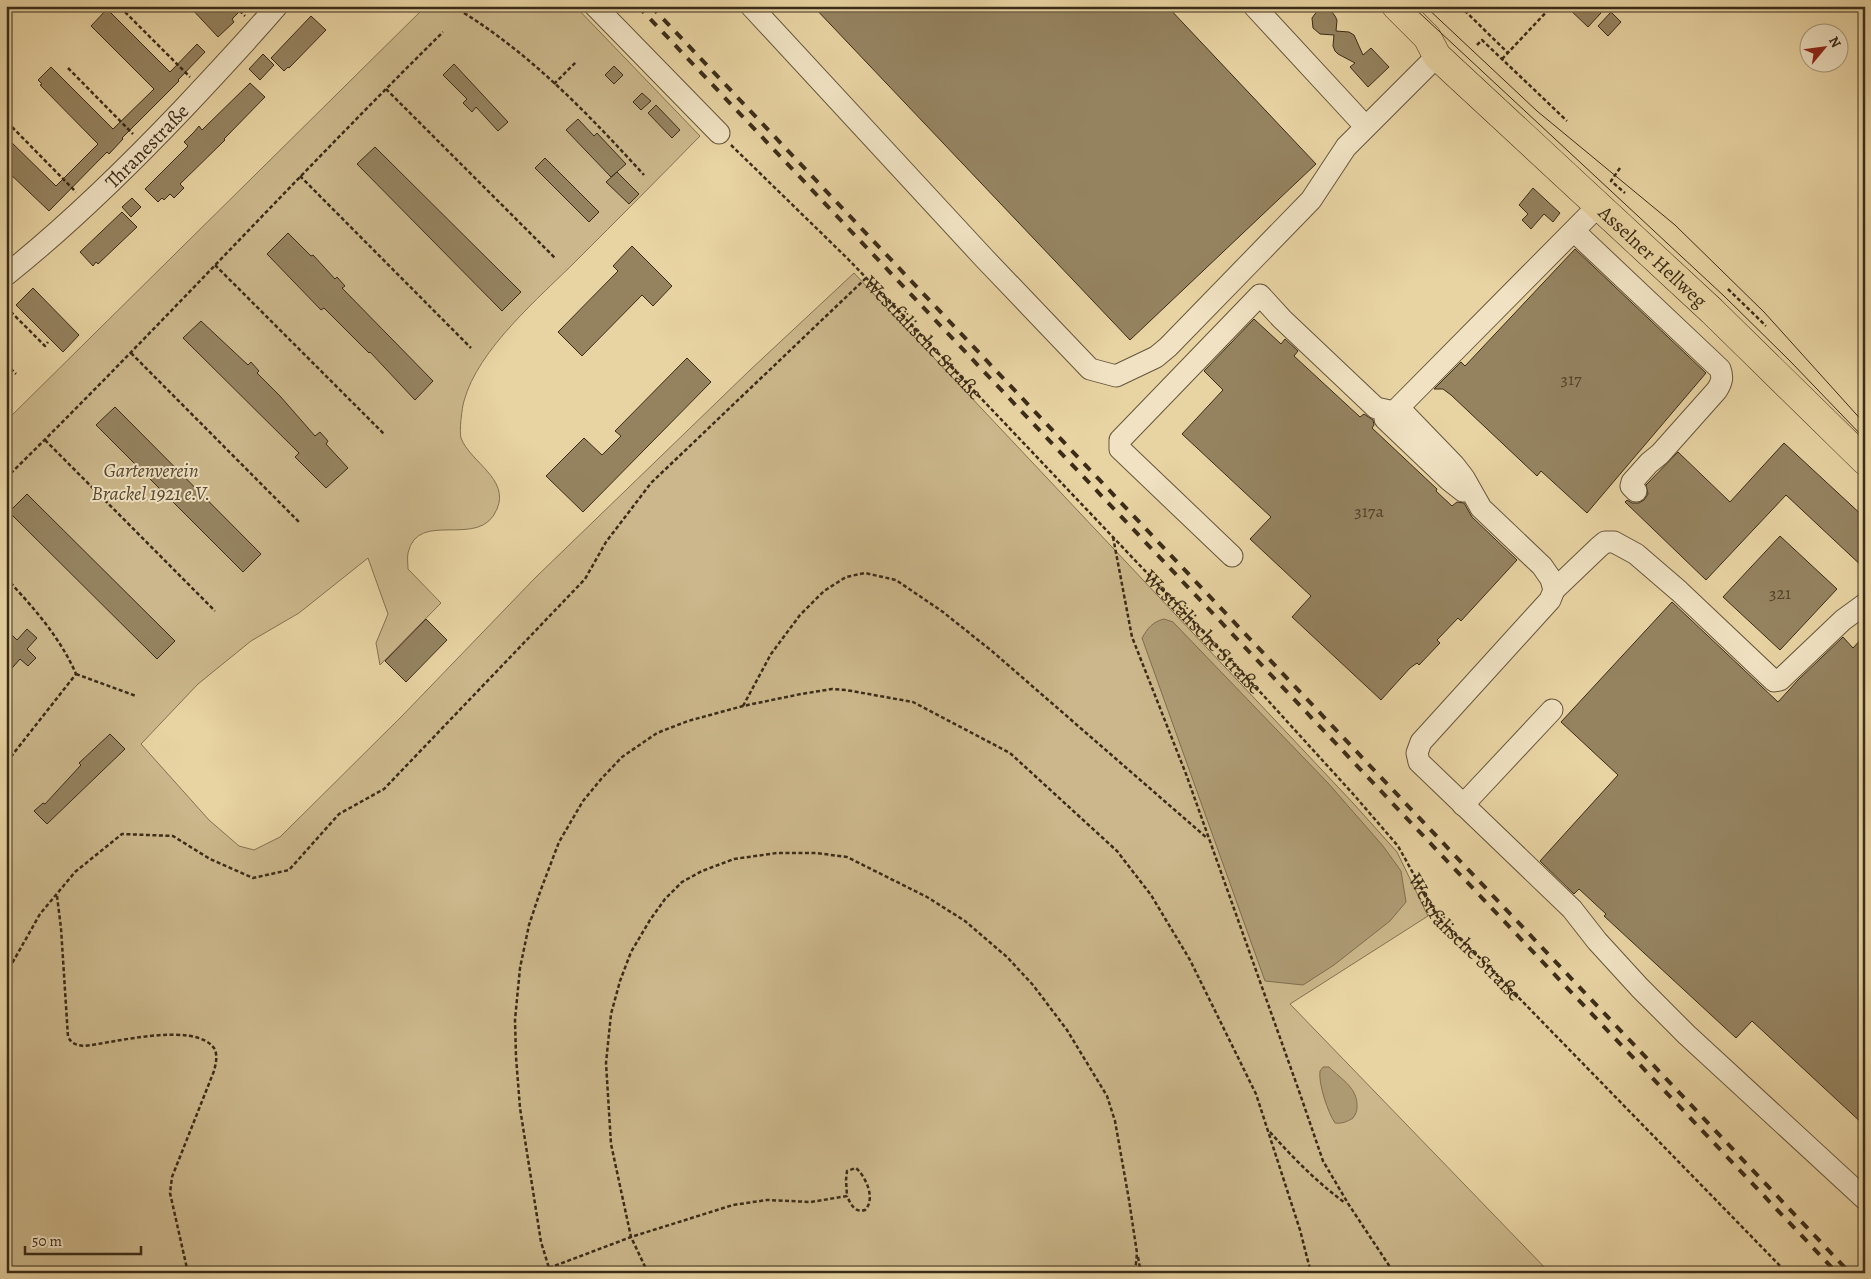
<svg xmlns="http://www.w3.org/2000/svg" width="1871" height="1279" font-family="Alegreya,serif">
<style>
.green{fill:#cbb78b;stroke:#837252}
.water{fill:#ad9a73;stroke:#7f6e4f}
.building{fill:#958360;stroke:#3b2c19}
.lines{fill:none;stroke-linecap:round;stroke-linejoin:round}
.minor-casing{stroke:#66563b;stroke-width:23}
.major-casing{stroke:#3b2c19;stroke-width:29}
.path{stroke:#3b2c19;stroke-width:2.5;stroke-dasharray:4 2.5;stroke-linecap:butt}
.minor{stroke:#f0e2c3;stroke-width:21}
.major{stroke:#e8d3a2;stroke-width:28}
.tram{stroke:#3b2c19;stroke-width:1}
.rail{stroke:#3b2c19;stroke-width:4;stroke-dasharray:9 9;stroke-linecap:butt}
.labels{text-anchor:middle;stroke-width:4;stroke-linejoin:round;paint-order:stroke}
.number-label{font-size:18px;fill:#52422b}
.street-label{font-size:20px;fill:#3b2c19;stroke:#f0e2c3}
.park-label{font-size:20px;font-style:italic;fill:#584830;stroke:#f0e2c3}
</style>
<rect width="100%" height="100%" fill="#e8d3a2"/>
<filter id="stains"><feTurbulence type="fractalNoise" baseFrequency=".004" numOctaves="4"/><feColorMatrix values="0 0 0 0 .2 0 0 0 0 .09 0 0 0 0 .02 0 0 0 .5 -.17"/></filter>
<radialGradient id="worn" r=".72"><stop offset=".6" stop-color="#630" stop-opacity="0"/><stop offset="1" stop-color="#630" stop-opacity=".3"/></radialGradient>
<path class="green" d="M426 6H575L700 136C659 178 618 219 577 260 540 297 478 349 464 401 462 407 459 432 461 438 470 462 510 479 497 509 480 551 418 508 408 553 407 558 408 564 408 569L441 603 380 665 376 643 388 614 368 558 299 613 251 641 198 684 141 744 209 820 239 846 254 850 280 837 402 716 535 578 749 371 854 273 1353 803 1397 852 1428 916 1290 1004 1550 1273H6V421Z"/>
<g class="water">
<path d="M1164 619 1173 622 1328 783 1383 846 1401 871 1406 902 1390 921 1334 965 1303 985 1265 981 1142 638C1148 628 1152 622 1164 619Z"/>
<path d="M1323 1067H1329C1342 1080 1358 1088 1357 1107 1357 1111 1356 1114 1353 1118 1347 1122 1341 1124 1335 1123 1328 1113 1318 1083 1320 1071Z"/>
</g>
<g class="building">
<path d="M189 6H245L232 19 234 22 218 37Z"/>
<path d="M813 6H1167L1316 164 1130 340Z"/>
<path d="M1566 6H1594L1601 13 1588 27Z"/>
<path d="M107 9 170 72 197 44 205 52 178 80 179 81 122 138 123 139 109 154 107 152 49 211 6 170V137L56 186 98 144 40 85 42 84 38 80 51 67 113 129 154 89 91 26Z"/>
<path d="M1322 9 1332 12 1335 16 1337 20 1336 31 1349 32 1354 35 1363 55 1371 48 1389 67 1368 87 1350 67 1355 63 1338 54 1335 51 1333 46 1334 35 1320 34 1313 28 1312 18 1318 10Z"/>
<path d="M1611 12 1621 22 1608 36 1598 26Z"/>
<path d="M311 16 326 30 289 68 288 67 284 71 271 58Z"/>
<path d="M263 54 274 65 260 80 249 69Z"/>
<path d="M454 64 508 122 498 131 476 107 472 112 463 103 467 99 443 75Z"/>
<path d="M614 66 623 75 614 84 605 75Z"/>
<path d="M250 83 265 97 224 139 225 140 180 184 184 188 174 198 170 194 164 200 162 198 158 202 145 189 188 146 184 142 194 132 199 126 202 130Z"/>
<path d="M642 93 651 101 641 110 633 102Z"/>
<path d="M656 105 680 130 672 138 648 113Z"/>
<path d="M578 119 594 136 597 133 626 164 611 177 566 130Z"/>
<path d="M375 147 521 292 502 311 357 164Z"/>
<path d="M545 158 599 212 589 222 535 168Z"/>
<path d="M617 172 639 194 629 204 606 182Z"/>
<path d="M1533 188 1560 213 1553 222 1544 214 1531 229 1522 220 1528 214 1519 205Z"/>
<path d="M132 198 141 207 131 217 122 207Z"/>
<path d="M122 212 137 227 98 264 96 262 93 266 80 252Z"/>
<path d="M288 233 311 256 313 255 335 279 337 277 345 286 342 288 433 381 415 400 370 352 369 353 324 308 321 310 267 254Z"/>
<path d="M632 246 672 286 653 306 642 295 582 356 558 332 618 271 613 266Z"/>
<path d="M1575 249 1706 373 1587 513 1541 471 1537 476 1451 395 1443 389H1434L1461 362 1465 366Z"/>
<path d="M33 288 79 335 63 352 16 305Z"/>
<path d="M1254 319 1281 344 1285 339 1298 351 1294 356 1360 417 1364 414 1373 420 1374 425 1372 428 1437 489 1436 491 1452 506 1457 502 1464 503 1472 517 1517 560 1461 621 1458 618 1437 640 1440 643 1419 665 1417 663 1410 668 1381 700 1292 617 1311 596 1250 539 1271 517 1182 434 1223 390 1204 371Z"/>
<path d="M201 321 248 365 251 362 259 371 257 373 280 396 315 436 320 432 328 441 326 444 348 468 326 488 295 457 299 453 183 338Z"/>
<path d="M687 358 711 382 583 512 546 476 584 438 602 455 621 436 615 431Z"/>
<path d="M115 407 261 554 243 572 96 425Z"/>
<path d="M1784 443 1865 518V569L1786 495 1706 580 1625 502 1627 500 1632 503H1639L1644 500 1648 494 1646 485 1678 452 1730 502Z"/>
<path d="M27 494 175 641 157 659 9 512Z"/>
<path d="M1780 536 1837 589 1780 650 1723 597Z"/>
<path d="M1672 602 1778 702 1798 680 1843 637 1853 648 1865 635V1126L1752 1021 1736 1038 1604 916 1606 914 1579 889 1574 894 1540 861 1618 775 1561 722Z"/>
<path d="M426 619 447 640 406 682 385 661Z"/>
<path d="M6 629 17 640 27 629 37 638 27 649 36 658 28 666 20 659 6 675V653L10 648 6 645Z"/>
<path d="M110 734 125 749 47 824 34 811 43 803 45 804 81 765 79 763Z"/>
</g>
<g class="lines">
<defs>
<g id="minor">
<path d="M595 6 719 133"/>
<path d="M751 6 984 258 1090 369 1116 376 1156 357 1168 347 1311 200 1346 147 1437 56"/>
<path d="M1254 6 1365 126"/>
<path d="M1574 231 1720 369C1723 377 1722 382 1717 390L1660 454 1649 463 1632 482 1631 486 1636 491"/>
<path id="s2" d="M6 275C70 224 128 167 184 108 216 74 247 41 277 6"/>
<path d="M1399 408 1454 465 1464 478 1481 508 1542 566 1551 579 1554 590 1550 600 1421 742 1417 753 1419 762 1572 909 1597 941 1640 988 1687 1035 1865 1199"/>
<path d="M1463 491 1449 480 1385 419 1397 409 1598 206"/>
<path d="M1232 556 1120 449V440L1260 295 1282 319 1376 408 1394 412"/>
<path d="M1554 590 1599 547 1605 542H1614L1636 554 1679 591 1774 681 1780 680 1843 620 1865 604"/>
<path d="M1463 805 1552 710"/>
</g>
<g id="major">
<path id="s3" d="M1396 6 1427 37 1437 56 1712 311 1865 461"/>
</g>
</defs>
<use href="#minor" class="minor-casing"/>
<use href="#major" class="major-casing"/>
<g class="path">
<path d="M235 6 245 16"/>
<path d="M1460 6 1508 53"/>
<path d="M125 12 190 77"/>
<path d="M464 13C533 56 590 116 644 175"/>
<path d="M1477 45 1482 40 1567 121"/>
<path d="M1502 59 1552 6"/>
<path d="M68 68 133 134"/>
<path d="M554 84 576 62"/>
<path d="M386 89 556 259"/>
<path d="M12 127 76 192"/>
<path id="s1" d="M731 145 848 259 900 313 1263 695 1354 795 1398 846 1438 918 1482 960 1787 1273"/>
<path d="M1620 168 1611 181 1625 193"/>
<path d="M300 176 471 348"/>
<path d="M215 265 384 434"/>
<path d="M1728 289 1766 326"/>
<path d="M6 307 45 346 48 342"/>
<path d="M131 353 300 523"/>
<path d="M6 364 16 374"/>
<path d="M45 440 215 611"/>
<path d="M6 478C155 332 295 178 443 32"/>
<path d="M1113 537 1132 637 1186 774 1299 1091 1323 1161 1349 1205 1394 1273"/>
<path d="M6 578C33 607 60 637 76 674L6 763"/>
<path d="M6 587 10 582"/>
<path d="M76 674 136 696"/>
<path d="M743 706 771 654 800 615 824 591 846 577 865 573 896 580 943 612 993 652 1207 838"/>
<path d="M57 896 61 928 68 1037C72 1044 76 1045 84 1046 113 1043 194 1021 214 1048 218 1055 216 1063 214 1071L172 1177 170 1193 188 1273"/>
<path d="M6 974 40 914 75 872 122 834 173 836 210 859 253 878 289 870 339 814 384 789 585 579 606 542 651 483 866 278"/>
<path d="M1270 1132C1293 1158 1317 1182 1345 1203"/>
<path d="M1138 1257 1141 1273"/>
<path d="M549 1268 631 1237 733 1205 767 1200 811 1202 847 1196 846 1180 847 1171 856 1168C866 1177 876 1199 865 1210 855 1213 851 1205 847 1196"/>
<path d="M548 1273 549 1268 541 1242 520 1108 516 1057 515 1020 520 968 529 925 540 892 559 842 583 801 602 778 622 757 657 733 688 721 743 706 801 694 832 689 846 690 913 702 1010 753 1117 851 1151 895 1190 960 1256 1094 1300 1230 1311 1273"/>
<path d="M648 1273 631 1237 611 1144 606 1063 611 1014 620 981 631 952 650 920 665 899 682 882 702 871 734 859 777 853H816L847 857 927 897 965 921 1007 957 1033 985 1067 1030 1107 1096 1115 1121 1129 1200 1137 1253 1135 1273"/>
</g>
<use href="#minor" class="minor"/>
<use href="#major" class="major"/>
<g class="tram">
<path d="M1412 6 1724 296 1790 361 1865 439"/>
<path d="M1425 6 1537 111 1675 225 1764 312 1865 424"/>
</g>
<g class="rail">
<path d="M638 6 1837 1273"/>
<path d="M651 6 1850 1273"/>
</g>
</g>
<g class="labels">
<g class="number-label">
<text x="1571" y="385">317</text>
<text x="1369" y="517">317a</text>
<text x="1780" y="599">321</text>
</g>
<g class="street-label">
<text dy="7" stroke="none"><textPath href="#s2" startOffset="191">Thranestraße</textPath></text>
<text dy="7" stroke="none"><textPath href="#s3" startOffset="360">Asselner Hellweg</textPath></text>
<text dy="7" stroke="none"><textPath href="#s1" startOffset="272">Westfälische Straße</textPath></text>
<text dy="7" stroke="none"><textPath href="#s1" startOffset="678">Westfälische Straße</textPath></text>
<text dy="7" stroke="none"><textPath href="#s1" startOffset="1082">Westfälische Straße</textPath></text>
</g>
<g class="park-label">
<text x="151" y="477">Gartenverein<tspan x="151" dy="23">Brackel 1921 e.V.</tspan></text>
</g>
</g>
<rect width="1871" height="1279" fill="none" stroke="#e8d3a2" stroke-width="25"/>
<rect x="8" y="8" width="1856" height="1264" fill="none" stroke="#3b2c19" stroke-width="2.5"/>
<rect x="12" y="12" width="1846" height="1254" fill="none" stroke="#3b2c19"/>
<g transform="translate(1824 48) rotate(61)"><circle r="24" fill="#f0e2c3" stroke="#a8997f"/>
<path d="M0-4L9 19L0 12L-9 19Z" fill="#8f2418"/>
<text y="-8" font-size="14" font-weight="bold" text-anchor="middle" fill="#3b2c19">N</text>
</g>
<path d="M25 1246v8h116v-8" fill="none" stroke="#3b2c19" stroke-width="2.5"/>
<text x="32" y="1246" font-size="15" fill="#3b2c19" stroke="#f0e2c3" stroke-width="4" paint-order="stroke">50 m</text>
<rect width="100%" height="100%" filter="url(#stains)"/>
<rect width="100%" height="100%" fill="url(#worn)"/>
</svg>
